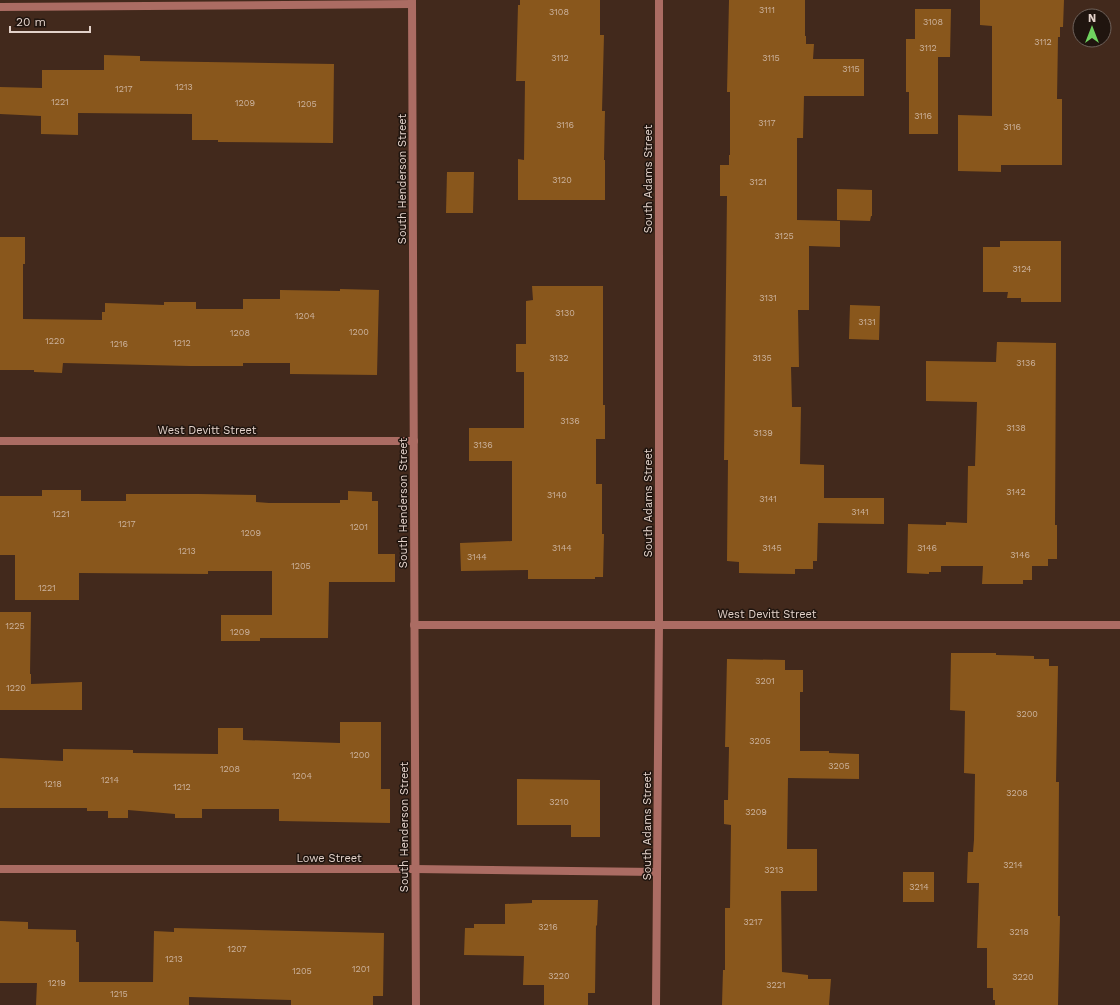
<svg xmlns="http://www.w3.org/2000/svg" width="1120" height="1005" font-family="'Work Sans',sans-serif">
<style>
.building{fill:#89571c}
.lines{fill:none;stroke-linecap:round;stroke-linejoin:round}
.street{stroke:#ab6c63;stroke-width:8}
.labels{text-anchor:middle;stroke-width:3;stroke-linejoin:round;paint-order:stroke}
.number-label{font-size:9px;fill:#ccb39e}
.street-label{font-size:11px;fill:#e3d2ca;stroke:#20150f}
</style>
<rect width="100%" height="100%" fill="#42291c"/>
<g class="building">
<path d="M520 0H600V35H604L602 111H605L604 160H605V200H518V159L524 160 525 81H516L518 5H520Z"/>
<path d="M729 0H805V36H806V44H814L813 59H864V96H804L803 138H797V220L840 221V247L809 246V310H798L799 367H791L792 407H801L800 464 824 465V498H884V524L818 523 817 561H813V569H795V574L739 573V562L727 561 728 460H724L727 196H720V165H729V155H730V92H727Z"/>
<path d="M980 0H1064L1063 27H1060V37H1058L1057 99H1062V165H1001V172L958 171V115L992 116V26L980 25Z"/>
<path d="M915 9H951L950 57H938V134H909V92H906V39H915Z"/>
<path d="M104 55 140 56V61L334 64 333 143 218 142V140H192V114L78 113V135L41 134V116L0 114V87L42 88V70H104Z"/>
<path d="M447 172H474L473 213H446Z"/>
<path d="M837 189 872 190V216H871L870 221 837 220Z"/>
<path d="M0 237H25V264H23V319L102 320V312H105V303L164 305V302H196V309H243V299H280V290L340 291V289L379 290 377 375 290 374V363H243V366H190L63 363 62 373 34 372V370H0Z"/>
<path d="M1000 241H1061V302H1021V298H1007L1008 292H983V247H1000Z"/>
<path d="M532 286H603V405H605V439H596V484H602V534H604L603 577H595V579H528V570L461 571 460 543 512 541V461H469V428H524V372H516V344H526V301L533 300Z"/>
<path d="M850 305 880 306 879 340 849 339Z"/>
<path d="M997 342 1056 343 1055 525H1057V559H1048V566H1032V580H1023V584H982L983 566H941V572H929V574L907 573 908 524 946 525V522L967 523 968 466H975L977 402 926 401V361L996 362Z"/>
<path d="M42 490H81V501H126V494H199L256 495V502L269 503H340V500H348V491L372 492V501H378V554H395V582H329L328 638H260V641H221V615H272V571H208V574L79 573V600H15V555H0V496H42Z"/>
<path d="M0 612H31L30 674H31V684L82 682V710H0Z"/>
<path d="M951 653H996V655L1034 656V659H1049V666H1058L1056 782H1059L1058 916H1060L1058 1005H995V1000H993V988H987V948H977L979 883H967L968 852H973L974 840 975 774 964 773 965 711 950 710Z"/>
<path d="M727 659 785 660V670H803V692H800V751H829V753L859 754V779L788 778 787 849H817V891H781L782 972 808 975V979H831L829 1005H722L723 970H725V908H730L731 825 724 824V800H728L729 747H725Z"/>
<path d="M340 722H381V789H390V823L279 821V809H202V818H175V814L128 810V818H108V811H87V808H0V758L63 761V749L133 750V753L218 754V728H243V740L340 743Z"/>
<path d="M517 779 600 780V837H571V825H517Z"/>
<rect x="903" y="872" width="31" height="30"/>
<path d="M532 900H598L597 926 596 925 595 993H588V1005H544V985H523L524 956 464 955 465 928H474V924H505V904L532 903Z"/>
<path d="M0 921 28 922V929L76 930V942H79V982H153L154 931 174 932V928L384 933 383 996H373V1005H291V1000L189 997V1005H36L37 983H0Z"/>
</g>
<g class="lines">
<g class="street">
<path d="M412 0 416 1005"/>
<path d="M0 7 412 4"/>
<path d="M0 441H414"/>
<path d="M414 625H1120"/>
<path d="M0 869H415L657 872"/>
<path d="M656 1005 659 625V0"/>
</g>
</g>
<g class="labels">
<g class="number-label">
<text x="767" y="13">3111</text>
<text x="559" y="15">3108</text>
<text x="933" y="25">3108</text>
<text x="1043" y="45">3112</text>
<text x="928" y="51">3112</text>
<text x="560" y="61">3112</text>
<text x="771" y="61">3115</text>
<text x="851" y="72">3115</text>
<text x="184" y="90">1213</text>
<text x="124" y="92">1217</text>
<text x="60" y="105">1221</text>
<text x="245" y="106">1209</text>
<text x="307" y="107">1205</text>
<text x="923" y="119">3116</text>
<text x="767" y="126">3117</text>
<text x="565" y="128">3116</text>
<text x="1012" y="130">3116</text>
<text x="562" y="183">3120</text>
<text x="758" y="185">3121</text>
<text x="784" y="239">3125</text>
<text x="1022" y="272">3124</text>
<text x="768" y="301">3131</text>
<text x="565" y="316">3130</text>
<text x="305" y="319">1204</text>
<text x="867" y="325">3131</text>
<text x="359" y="335">1200</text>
<text x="240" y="336">1208</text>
<text x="55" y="344">1220</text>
<text x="182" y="346">1212</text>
<text x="119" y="347">1216</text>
<text x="559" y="361">3132</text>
<text x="762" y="361">3135</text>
<text x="1026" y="366">3136</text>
<text x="570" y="424">3136</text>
<text x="1016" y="431">3138</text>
<text x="763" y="436">3139</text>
<text x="483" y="448">3136</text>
<text x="1016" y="495">3142</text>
<text x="557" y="498">3140</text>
<text x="768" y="502">3141</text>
<text x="860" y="515">3141</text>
<text x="61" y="517">1221</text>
<text x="127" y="527">1217</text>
<text x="359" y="530">1201</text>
<text x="251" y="536">1209</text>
<text x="562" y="551">3144</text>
<text x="772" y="551">3145</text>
<text x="927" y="551">3146</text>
<text x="187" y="554">1213</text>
<text x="1020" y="558">3146</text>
<text x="477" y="560">3144</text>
<text x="301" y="569">1205</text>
<text x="47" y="591">1221</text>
<text x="15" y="629">1225</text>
<text x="240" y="635">1209</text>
<text x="765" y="684">3201</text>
<text x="16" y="691">1220</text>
<text x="1027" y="717">3200</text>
<text x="760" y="744">3205</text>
<text x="360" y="758">1200</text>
<text x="839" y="769">3205</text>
<text x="230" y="772">1208</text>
<text x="302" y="779">1204</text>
<text x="110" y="783">1214</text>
<text x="53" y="787">1218</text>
<text x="182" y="790">1212</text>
<text x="1017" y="796">3208</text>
<text x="559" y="805">3210</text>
<text x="756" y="815">3209</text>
<text x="1013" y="868">3214</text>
<text x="774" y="873">3213</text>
<text x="919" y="890">3214</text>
<text x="753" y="925">3217</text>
<text x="548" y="930">3216</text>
<text x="1019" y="935">3218</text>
<text x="237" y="952">1207</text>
<text x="174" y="962">1213</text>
<text x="361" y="972">1201</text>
<text x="302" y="974">1205</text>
<text x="559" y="979">3220</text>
<text x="1023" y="980">3220</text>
<text x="57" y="986">1219</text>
<text x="776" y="988">3221</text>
<text x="119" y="997">1215</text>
</g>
<g class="street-label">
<text transform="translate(402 179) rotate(-90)" y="4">South Henderson Street</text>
<text transform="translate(648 179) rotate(-90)" y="4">South Adams Street</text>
<text x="207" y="434">West Devitt Street</text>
<text transform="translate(403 503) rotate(-90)" y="4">South Henderson Street</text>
<text transform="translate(648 503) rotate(-90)" y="4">South Adams Street</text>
<text x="767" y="618">West Devitt Street</text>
<text transform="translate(647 826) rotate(-90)" y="4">South Adams Street</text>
<text transform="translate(404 827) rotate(-90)" y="4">South Henderson Street</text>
<text x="329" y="862">Lowe Street</text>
</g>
</g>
<g transform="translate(1092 28)"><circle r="19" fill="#20150f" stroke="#6e615a"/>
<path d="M0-3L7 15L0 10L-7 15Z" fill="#6fd35f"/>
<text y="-6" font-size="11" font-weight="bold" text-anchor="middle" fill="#e3d2ca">N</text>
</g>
<path d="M10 26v6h80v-6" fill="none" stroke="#e3d2ca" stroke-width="2"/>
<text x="16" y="26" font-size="12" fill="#e3d2ca" stroke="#20150f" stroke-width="3" paint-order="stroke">20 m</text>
</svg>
